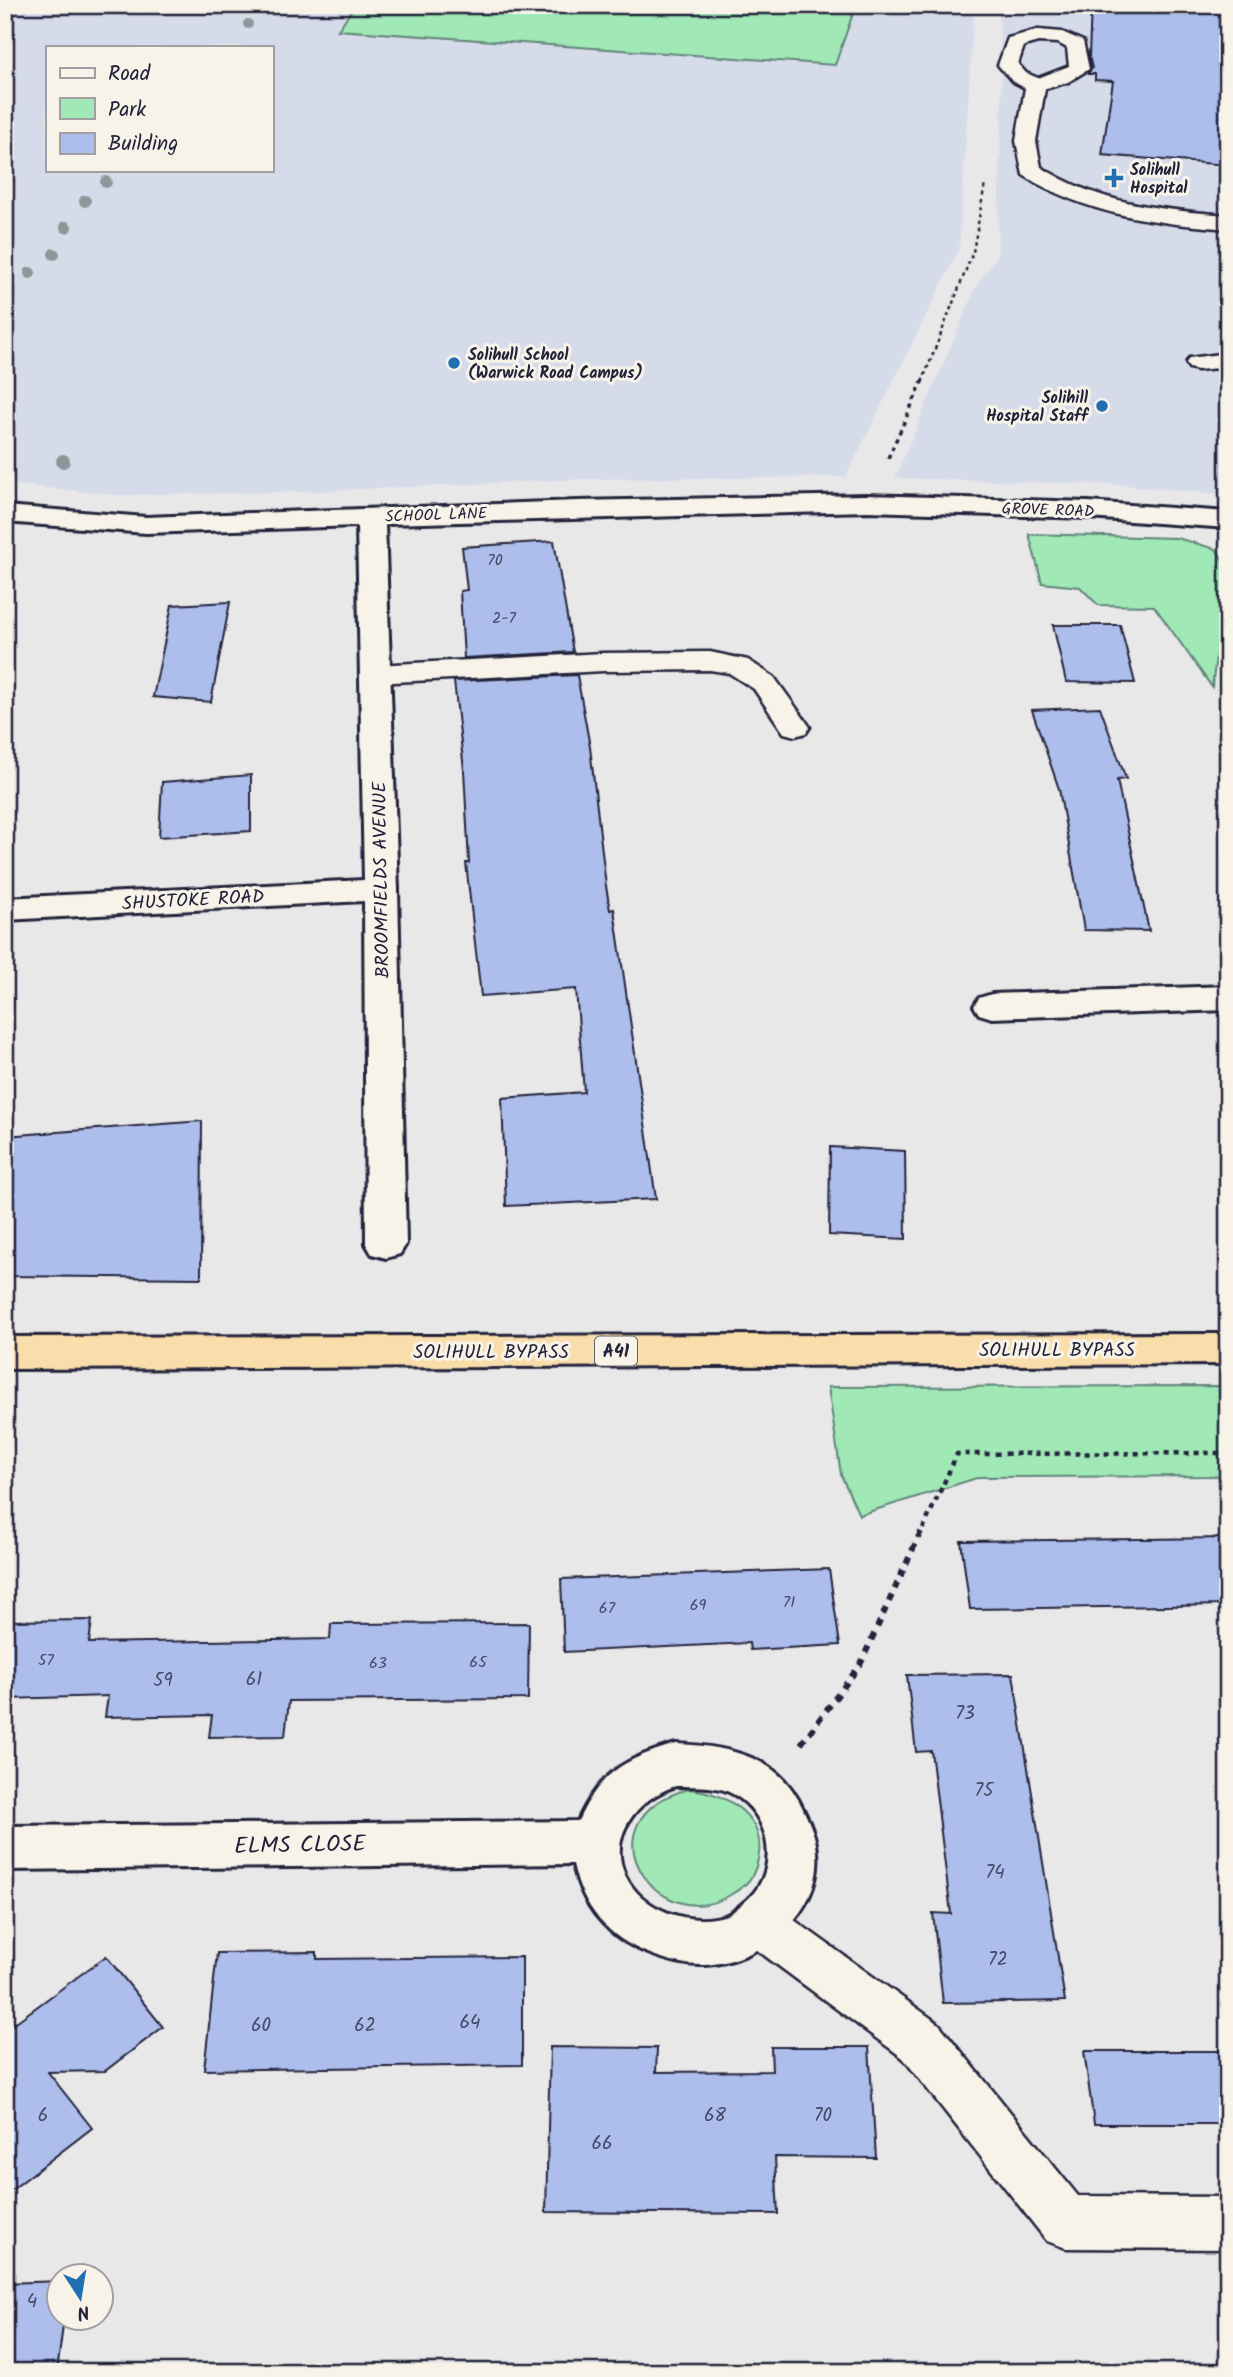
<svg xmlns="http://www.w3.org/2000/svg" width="1233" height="2377" font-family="Kalam,sans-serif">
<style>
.built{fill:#d6dbea;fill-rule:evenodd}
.green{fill:#a0e8b6;stroke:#618578;stroke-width:2}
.building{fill:#adbeed;stroke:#22223b;stroke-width:2}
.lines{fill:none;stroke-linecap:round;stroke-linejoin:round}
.lane-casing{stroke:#22223b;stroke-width:5}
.street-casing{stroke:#22223b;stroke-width:6}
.highway-casing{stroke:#22223b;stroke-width:6}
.path-far3{stroke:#22223b;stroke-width:2.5;stroke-dasharray:3.5 3.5;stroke-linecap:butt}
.path-far2{stroke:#22223b;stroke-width:3.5;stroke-dasharray:4.5 4.5;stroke-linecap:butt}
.path-far1{stroke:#22223b;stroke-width:4.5;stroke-dasharray:5 5;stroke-linecap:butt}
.path{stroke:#22223b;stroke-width:6;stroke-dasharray:7 7;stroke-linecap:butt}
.lane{fill:#f7f3e8;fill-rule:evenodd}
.street{fill:#f7f3e8;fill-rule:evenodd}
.highway{fill:#f9deab;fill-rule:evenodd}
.tree{fill:#8d979a}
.poi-dot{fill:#1f6fb2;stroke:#f7f3e8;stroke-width:2.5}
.labels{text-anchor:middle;stroke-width:6;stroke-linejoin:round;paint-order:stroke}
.far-poi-label{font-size:16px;font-weight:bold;fill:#22223b;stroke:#f7f3e8;text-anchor:start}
.far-street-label{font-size:16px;fill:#22223b;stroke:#f7f3e8}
.number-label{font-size:16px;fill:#454968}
.shield{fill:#f7f3e8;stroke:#62616f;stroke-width:2}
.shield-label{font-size:18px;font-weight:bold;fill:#22223b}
.street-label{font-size:19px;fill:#22223b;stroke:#f7f3e8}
.near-number-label{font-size:19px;fill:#454968}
.near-street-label{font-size:23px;fill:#22223b;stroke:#f7f3e8}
</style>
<rect width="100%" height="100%" fill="#e8e8e9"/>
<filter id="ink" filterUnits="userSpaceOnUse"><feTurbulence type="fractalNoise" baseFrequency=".0143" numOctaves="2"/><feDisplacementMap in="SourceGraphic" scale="14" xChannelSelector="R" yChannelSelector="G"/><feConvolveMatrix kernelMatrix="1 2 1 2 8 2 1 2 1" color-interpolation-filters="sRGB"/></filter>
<g filter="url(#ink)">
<g class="built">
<path d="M5 5H974L959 249 846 477 582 479 295 492 118 495 5 484ZM47 47H271V170H47Z"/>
<path d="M999 5H1228V495L1125 485 895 478 976 287 997 256 1002 100Z"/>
</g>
<g class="green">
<path d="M355 5H856L835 65 338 30Z"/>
<path d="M1029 534 1177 538 1216 549 1228 568 1212 687 1154 606 1098 605 1080 587 1042 583Z"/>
<path d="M1228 1386V1476L980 1477 859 1515 841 1475 828 1387Z"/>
<path d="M689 1789C733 1793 776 1825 753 1874 749 1883 739 1890 730 1895 657 1940 577 1818 689 1789Z"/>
</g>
<g class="building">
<path d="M1091 5H1228V165L1102 155 1113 81 1095 80V74H1088L1092 68 1089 56Z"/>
<path d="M554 541 573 652 464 658 460 591 467 590 462 547Z"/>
<path d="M230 602 211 702 153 697 172 605Z"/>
<path d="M1053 625H1120L1135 683 1066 682Z"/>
<path d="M577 675 590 747 606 886 610 910 614 909 656 1199 506 1206 502 1098 584 1092 576 989 481 996 466 863H469L464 770 454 681Z"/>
<path d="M1100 707 1126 779 1117 780 1149 931 1084 930 1059 789 1032 710Z"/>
<path d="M251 775V831L159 837 162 782Z"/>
<path d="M202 1121 201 1278 5 1276V1136Z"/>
<path d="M830 1147 905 1151 906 1239 829 1235Z"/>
<path d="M1228 1538V1605L970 1609 961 1541Z"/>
<path d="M829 1569 840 1645 750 1650 749 1643 564 1652 561 1579Z"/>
<path d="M92 1620 89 1643 330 1639 331 1624 529 1623 528 1699 289 1701 285 1736 209 1737 212 1715 105 1717 108 1696 5 1699V1621Z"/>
<path d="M1013 1674 1065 2001 943 2003 933 1913 951 1914 931 1751 916 1752 907 1675Z"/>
<path d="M317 1952V1959L522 1957V2065L204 2070 217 1953Z"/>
<path d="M106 1956 163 2027 105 2071 48 2072 92 2128 5 2195V2017L12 2025Z"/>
<path d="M550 2047 657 2048 656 2072 772 2071 771 2047H869L876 2158 775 2157 778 2214 546 2212Z"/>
<path d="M1084 2051H1228V2124H1094Z"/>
<path d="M60 2281V2318H64L57 2372H5V2283Z"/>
</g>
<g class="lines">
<defs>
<g id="lane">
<path d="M1038 30 1062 32 1083 41 1089 69 1068 82 1045 89 1036 141 1041 167C1099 204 1161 210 1228 215V229C1155 223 1086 215 1023 175L1016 141 1025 88 1012 81 998 65 1008 38ZM1038 42 1058 43 1067 48 1069 66 1038 78 1026 73 1018 64 1024 46Z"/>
<path d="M1228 353V367L1198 370 1189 368 1186 363 1189 358Z"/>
<path d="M710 652 748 660 774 677 810 727 806 733 795 736 784 733 754 689 729 673 710 670 603 671 375 683 365 680 361 674 365 668 375 665 603 653Z"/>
<path d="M759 1901 776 1907 939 2024 1078 2196 1228 2197V2249L1066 2248 1047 2241 903 2058 742 1939 735 1923 742 1907Z"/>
</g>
<g id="street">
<path d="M868 495 1088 502 1228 512V528L1088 518 868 511 385 524 398 890 406 1244 400 1254 386 1258 372 1254 366 1244 364 901 5 920V898L364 880 357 526 146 533 5 522V506L146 517 577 501Z"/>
<path d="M1228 986V1010L992 1018 979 1014 974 1006 979 998 992 994Z"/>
<path d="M676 1744C703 1745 729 1748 754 1759 778 1769 794 1788 804 1811 810 1824 816 1837 817 1852 823 1912 762 1962 705 1965 686 1966 666 1960 648 1953 608 1938 582 1906 573 1864L5 1870V1826L578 1821C601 1771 625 1759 676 1744ZM676 1786C691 1787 709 1785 724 1790 769 1806 783 1867 748 1899 742 1904 734 1912 727 1915 691 1927 642 1911 625 1875 607 1835 639 1797 676 1786Z"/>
</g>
<path id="highway" d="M1228 1334V1364L5 1369V1337Z"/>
</defs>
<use href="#lane" class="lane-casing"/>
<use href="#street" class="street-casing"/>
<use href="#highway" class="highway-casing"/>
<path class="path-far3" d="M922 382 973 252 985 184"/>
<path class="path-far2" d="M888 458 923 380"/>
<path class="path-far1" d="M923 1529 957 1454 1228 1453"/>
<path class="path" d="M801 1744 860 1665 923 1527"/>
<use href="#lane" class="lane"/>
<use href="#street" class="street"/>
<use href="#highway" class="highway"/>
</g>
<g class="tree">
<circle cx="248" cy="24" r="5"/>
<circle cx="106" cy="182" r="6"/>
<circle cx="85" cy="201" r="6"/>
<circle cx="66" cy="227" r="6"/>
<circle cx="54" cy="254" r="6"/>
<circle cx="30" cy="273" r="6"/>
<circle cx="63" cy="461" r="7"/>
</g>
</g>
<g class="poi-dot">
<path d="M1110.5 167.5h7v7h7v7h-7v7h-7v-7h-7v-7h7z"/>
<circle cx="454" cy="363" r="7"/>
<circle cx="1102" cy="406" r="7"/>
</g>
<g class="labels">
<g class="far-poi-label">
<text x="1130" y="175">Solihull<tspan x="1130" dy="18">Hospital</tspan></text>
<text x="468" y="360">Solihull School<tspan x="468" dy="18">(Warwick Road Campus)</tspan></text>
<text x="1088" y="403" text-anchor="end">Solihill<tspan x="1088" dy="18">Hospital Staff</tspan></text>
</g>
<g class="far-street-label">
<text transform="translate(1048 509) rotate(2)" y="6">GROVE ROAD</text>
<text transform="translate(436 514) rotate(-2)" y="6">SCHOOL LANE</text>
</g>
<g class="number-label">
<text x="495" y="565">70</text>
<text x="504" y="623">2-7</text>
<text x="789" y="1607">71</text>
<text x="698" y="1610">69</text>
<text x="607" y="1613">67</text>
<text x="46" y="1665">57</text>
<text x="478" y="1667">65</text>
<text x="378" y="1668">63</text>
</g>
<rect class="shield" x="595" y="1336.5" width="42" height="29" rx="5"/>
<g class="shield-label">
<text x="616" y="1357">A41</text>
</g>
<g class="street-label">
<text transform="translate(380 880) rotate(-91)" y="7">BROOMFIELDS AVENUE</text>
<text transform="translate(193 899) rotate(-3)" y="7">SHUSTOKE ROAD</text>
<text x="1057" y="1356">SOLIHULL BYPASS</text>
<text x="491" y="1358">SOLIHULL BYPASS</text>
</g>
<g class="near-number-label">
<text x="254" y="1685">61</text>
<text x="163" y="1686">59</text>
<text x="965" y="1719">73</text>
<text x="984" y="1796">75</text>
<text x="995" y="1878">74</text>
<text x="998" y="1965">72</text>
<text x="470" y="2028">64</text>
<text x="261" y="2031">60</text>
<text x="365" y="2031">62</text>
<text x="43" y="2121">6</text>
<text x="715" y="2121">68</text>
<text x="823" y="2121">70</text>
<text x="602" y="2149">66</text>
<text x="32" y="2307">4</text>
</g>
<g class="near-street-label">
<text transform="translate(300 1844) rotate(-1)" y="8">ELMS CLOSE</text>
</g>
</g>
<rect width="1233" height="2377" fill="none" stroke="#f7f3e8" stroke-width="28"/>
<rect x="14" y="14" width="1205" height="2349" fill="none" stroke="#22223b" stroke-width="2.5" filter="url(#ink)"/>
<rect x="46" y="46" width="228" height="126" fill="#f7f3e8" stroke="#a29fa3" stroke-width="2"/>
<rect x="60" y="68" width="35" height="10" fill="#f7f3e8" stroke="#a29fa3" stroke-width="2"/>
<text x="108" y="80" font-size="21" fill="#22223b">Road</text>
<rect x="60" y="98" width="35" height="21" fill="#a0e8b6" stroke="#a29fa3" stroke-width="2"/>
<text x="108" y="116" font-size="21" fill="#22223b">Park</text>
<rect x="60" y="133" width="35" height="21" fill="#adbeed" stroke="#a29fa3" stroke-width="2"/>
<text x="108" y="150" font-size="21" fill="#22223b">Building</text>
<g transform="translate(80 2297) rotate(168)"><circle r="33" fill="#f7f3e8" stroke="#a29fa3" stroke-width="2"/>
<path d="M0-5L12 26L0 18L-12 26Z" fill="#1f6fb2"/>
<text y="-10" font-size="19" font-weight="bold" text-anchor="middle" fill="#22223b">N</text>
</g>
</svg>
